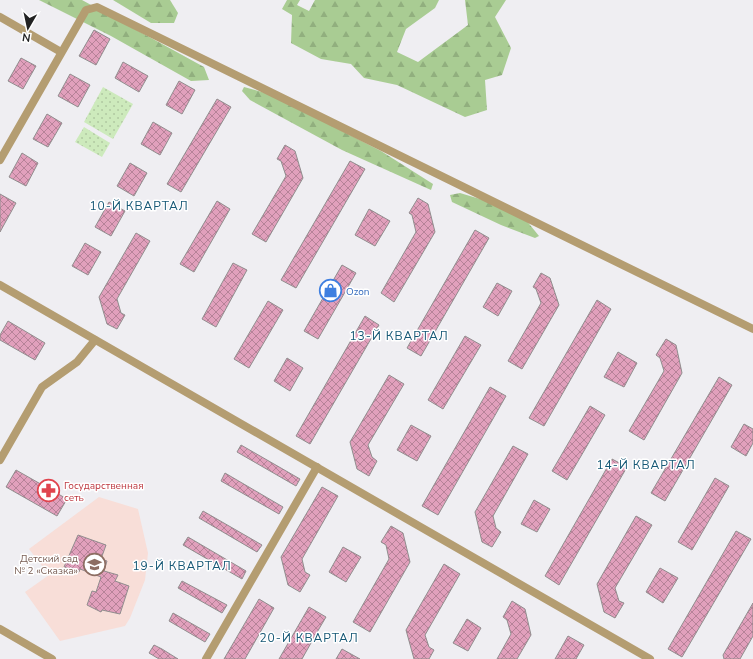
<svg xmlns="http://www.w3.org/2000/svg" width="753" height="659" font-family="'Nunito Sans',sans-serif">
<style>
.education{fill:#f8ded8}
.grass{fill:url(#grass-dots)}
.forest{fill:url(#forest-firs)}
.building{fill:url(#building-cross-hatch);stroke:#918d8e}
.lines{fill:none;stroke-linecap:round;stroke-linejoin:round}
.minor{stroke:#b49d71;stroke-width:8}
.labels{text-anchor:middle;stroke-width:3;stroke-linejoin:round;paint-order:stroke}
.shop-label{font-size:10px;fill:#366cbe;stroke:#fff;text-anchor:start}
.health-label{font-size:10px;fill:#be3a42;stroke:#fff;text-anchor:start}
.education-label{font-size:10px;fill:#785e54;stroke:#fff;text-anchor:end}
.quarter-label{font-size:12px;letter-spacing:1px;fill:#155775;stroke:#fff}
</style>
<defs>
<pattern id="grass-dots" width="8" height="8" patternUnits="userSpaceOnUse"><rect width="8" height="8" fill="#cdeabc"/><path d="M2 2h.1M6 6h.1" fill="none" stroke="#b0c8a1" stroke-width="1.8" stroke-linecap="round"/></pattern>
<pattern id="forest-firs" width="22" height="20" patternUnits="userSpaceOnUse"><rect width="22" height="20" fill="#a9cc93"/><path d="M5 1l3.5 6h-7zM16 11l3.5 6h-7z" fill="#91af7e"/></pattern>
<pattern id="building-cross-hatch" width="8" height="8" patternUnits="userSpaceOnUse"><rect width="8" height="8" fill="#e1a0bc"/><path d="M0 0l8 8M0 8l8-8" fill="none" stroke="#b68298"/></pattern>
</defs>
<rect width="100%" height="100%" fill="#efeef2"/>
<path class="education" d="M99 497 138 509 148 553 145 580 130 618 125 626 60 641 25 592 49 575 29 549Z"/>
<g class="grass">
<path d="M103 87 133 104 113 139 84 122Z"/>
<path d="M84 127 110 143 102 157 75 142Z"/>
</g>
<g class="forest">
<path d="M39 0H82L204 67 209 80 191 81 111 36Z"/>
<path d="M113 0H170L178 13 174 23H151Z"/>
<path d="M287 0H300L297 5 309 11 315 0H439L435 8 406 29 397 52 418 62 468 25 465 0H506L495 17 511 48 502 75 485 80 487 110 465 117 397 85 364 78 351 64 321 59 291 43 292 15 282 9Z"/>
<path d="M244 87 269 94 381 151 433 184 431 190 342 150 250 100 242 91Z"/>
<path d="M460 193 490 202 526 220 539 236 535 238 501 225 452 202 450 195Z"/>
</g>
<g class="building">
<path d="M94 30 110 39 96 65 79 56Z"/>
<path d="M21 58 36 66 23 89 8 81Z"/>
<path d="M123 62 148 76 139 92 115 78Z"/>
<path d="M70 74 90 85 78 107 58 96Z"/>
<path d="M179 81 195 90 182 114 166 105Z"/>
<path d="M217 99 231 107 181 192 167 184Z"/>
<path d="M47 114 62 123 48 147 33 139Z"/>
<path d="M153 122 172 133 160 155 141 144Z"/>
<path d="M285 145 295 151 303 178 266 242 252 234 286 176 281 161 277 159Z"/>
<path d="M22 153 38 163 26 186 9 177Z"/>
<path d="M350 161 365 169 296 288 281 280Z"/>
<path d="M130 163 147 173 134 196 117 186Z"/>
<path d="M0 194 16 203 0 232Z"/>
<path d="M418 198 428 204 435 232 394 302 381 293 416 232 412 215 409 213Z"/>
<path d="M217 201 230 209 194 272 180 264Z"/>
<path d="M109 202 125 211 111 236 95 227Z"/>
<path d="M369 209 390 221 375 246 355 235Z"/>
<path d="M475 230 489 238 421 356 407 348Z"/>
<path d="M136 233 150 241 117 299 121 313 125 315 117 329 107 324 99 297Z"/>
<path d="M85 243 101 252 88 275 72 266Z"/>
<path d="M233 263 247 270 216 327 202 319Z"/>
<path d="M342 265 356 273 318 339 304 331Z"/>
<path d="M541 273 550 278 559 305 522 369 508 361 541 303 536 289 533 287Z"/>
<path d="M497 283 512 291 498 316 483 307Z"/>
<path d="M597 300 611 309 544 426 529 418Z"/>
<path d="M268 301 283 310 249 368 234 359Z"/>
<path d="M365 316 379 325 310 444 296 436Z"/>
<path d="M8 321 45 343 35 360 0 340V335Z"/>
<path d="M465 336 481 345 443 409 428 400Z"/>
<path d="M666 339 676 345 682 373 644 440 629 431 664 371 660 358 656 355Z"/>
<path d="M618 352 637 363 624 387 604 377Z"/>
<path d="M287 358 303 368 290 391 274 381Z"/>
<path d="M389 375 404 384 368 445 372 457 377 461 369 476 357 469 350 442Z"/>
<path d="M719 377 732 385 665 501 651 493Z"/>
<path d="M490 387 506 396 438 515 422 506Z"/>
<path d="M590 406 605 415 567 480 552 471Z"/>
<path d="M744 424 753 429V443L746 456 731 447Z"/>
<path d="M411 425 431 436 417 461 397 450Z"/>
<path d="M241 445 300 479 296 486 237 452Z"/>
<path d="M513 446 528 454 493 516 496 528 501 532 492 547 482 542 475 512Z"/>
<path d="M612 459 627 467 559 585 545 576Z"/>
<path d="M16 470 67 499 57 516 6 487Z"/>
<path d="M225 473 283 507 279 514 221 481Z"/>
<path d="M715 478 729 486 692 550 678 542Z"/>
<path d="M322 487 338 496 302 559 305 572 310 575 300 592 288 585 281 557Z"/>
<path d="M534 500 550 509 537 532 521 524Z"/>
<path d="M203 511 262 545 257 552 199 518Z"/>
<path d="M636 516 652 525 615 588 619 601 624 603 615 618 604 612 597 584Z"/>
<path d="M391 526 403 533 410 562 370 632 353 622 389 559 386 545 381 542Z"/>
<path d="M736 531 751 539 682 657 668 649Z"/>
<path d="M78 535 106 545 101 559 107 561 104 571 118 575 115 581 129 586 120 614 102 610 101 612 87 605 92 591 96 592 101 577 80 569 79 572 64 567Z"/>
<path d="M188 537 246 571 242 579 183 545Z"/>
<path d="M343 547 361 557 346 582 329 572Z"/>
<path d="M444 564 460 574 425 635 429 647 434 650 429 659H414L406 630Z"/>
<path d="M660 568 678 578 663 603 646 592Z"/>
<path d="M182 581 227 605 222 613 178 588Z"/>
<path d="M259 599 274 608 245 659H224Z"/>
<path d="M512 601 525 609 531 635 517 659H497L511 634 507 620 503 617Z"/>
<path d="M753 603V636L740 659H724L723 655Z"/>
<path d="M309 607 326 617 316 634 302 659H279Z"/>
<path d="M173 613 210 634 205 642 169 621Z"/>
<path d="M467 619 481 628 468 651 453 643Z"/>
<path d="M568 636 584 645 576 659H555Z"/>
<path d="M154 645 162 649 178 659H159L149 653Z"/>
<path d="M342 649 360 659H336Z"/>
</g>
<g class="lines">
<g class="minor">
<path d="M0 17 61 52"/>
<path d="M0 160 86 10 97 7 753 329"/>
<path d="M0 285 650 659"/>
<path d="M0 460 42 387 77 362 95 340"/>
<path d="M0 629 52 659"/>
<path d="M206 659 317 467"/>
</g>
</g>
<defs>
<symbol id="shop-ring" viewBox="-11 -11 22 22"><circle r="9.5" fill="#fff" stroke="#3f7fe0" stroke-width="1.5"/><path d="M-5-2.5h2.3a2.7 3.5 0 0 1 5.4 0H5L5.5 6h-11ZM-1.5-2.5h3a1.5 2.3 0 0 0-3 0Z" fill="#3f7fe0"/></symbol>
<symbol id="pharmacy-ring" viewBox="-11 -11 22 22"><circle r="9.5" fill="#fff" stroke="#e0444e" stroke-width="1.5"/><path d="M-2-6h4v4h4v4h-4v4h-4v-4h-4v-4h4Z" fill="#e0444e"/></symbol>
<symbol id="school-ring" viewBox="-11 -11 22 22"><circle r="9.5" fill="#fff" stroke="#8d6e63" stroke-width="1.5"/><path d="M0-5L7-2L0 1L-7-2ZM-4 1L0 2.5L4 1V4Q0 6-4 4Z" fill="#8d6e63"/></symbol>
</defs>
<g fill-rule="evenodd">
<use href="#shop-ring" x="318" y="278" width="25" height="25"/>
<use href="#pharmacy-ring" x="36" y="478" width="25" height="25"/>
<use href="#school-ring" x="82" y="552" width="25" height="25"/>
</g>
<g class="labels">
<g class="shop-label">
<text x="346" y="295">Ozon</text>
</g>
<g class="health-label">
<text x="64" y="489">Государственная<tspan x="64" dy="12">сеть</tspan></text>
</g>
<g class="education-label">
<text x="78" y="562">Детский сад<tspan x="78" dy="12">№ 2 «Сказка»</tspan></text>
</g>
<g class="quarter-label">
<text x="139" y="210">10-Й КВАРТАЛ</text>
<text x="399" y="340">13-Й КВАРТАЛ</text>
<text x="646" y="469">14-Й КВАРТАЛ</text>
<text x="182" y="570">19-Й КВАРТАЛ</text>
<text x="309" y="642">20-Й КВАРТАЛ</text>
</g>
</g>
<g transform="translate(28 28) rotate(189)" stroke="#ffffff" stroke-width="3" paint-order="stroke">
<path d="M0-3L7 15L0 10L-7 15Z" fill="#222223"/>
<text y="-6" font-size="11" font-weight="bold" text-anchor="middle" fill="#222223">N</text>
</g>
</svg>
